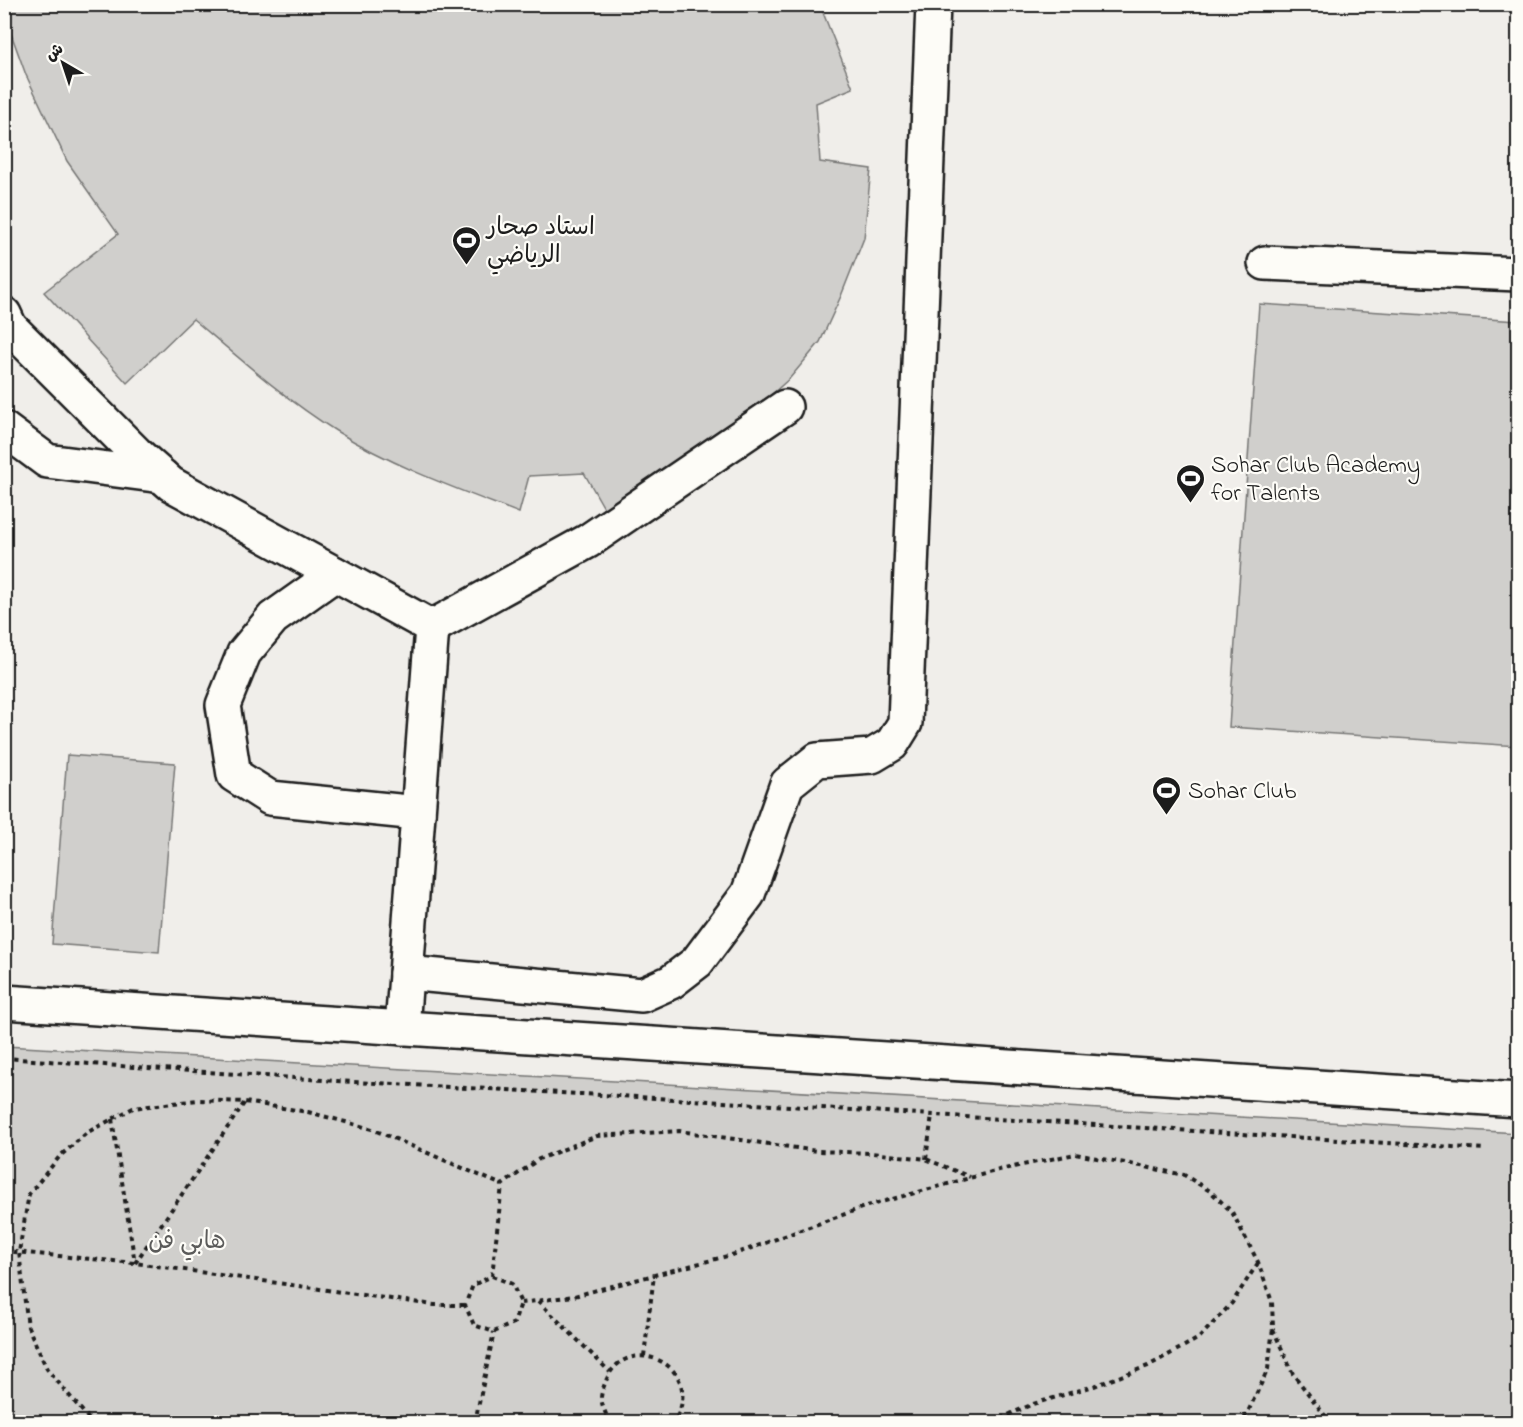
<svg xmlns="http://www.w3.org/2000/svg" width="1523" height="1427" font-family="'Indie Flower','Playpen Sans Arabic',sans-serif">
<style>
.green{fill:#d0cfcc;stroke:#767674;stroke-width:1.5}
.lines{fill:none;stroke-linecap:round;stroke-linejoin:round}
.minor-casing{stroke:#1c1c1c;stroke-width:38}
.path{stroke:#1c1c1c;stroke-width:4;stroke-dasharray:4.5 4.5;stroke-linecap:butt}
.minor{stroke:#fdfcf7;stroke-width:33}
.labels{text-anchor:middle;stroke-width:4.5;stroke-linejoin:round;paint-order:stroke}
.poi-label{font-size:24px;fill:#1c1c1c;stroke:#fdfcf7;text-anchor:start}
.park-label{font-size:24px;fill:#5b5b5a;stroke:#fdfcf7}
</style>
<rect width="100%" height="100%" fill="#f0eeea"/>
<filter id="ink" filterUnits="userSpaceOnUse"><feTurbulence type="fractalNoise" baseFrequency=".0167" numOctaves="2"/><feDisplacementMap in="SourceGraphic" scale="12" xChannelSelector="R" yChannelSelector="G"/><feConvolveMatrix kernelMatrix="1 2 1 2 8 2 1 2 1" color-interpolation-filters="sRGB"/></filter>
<g filter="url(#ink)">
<g class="green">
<path d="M5 4 820 5 853 88 816 103 820 162 871 169 864 238 841 296 820 342 790 378 725 436 608 515 584 473 529 476 519 513C457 489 393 466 336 431 285 399 239 358 193 319L127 383 44 292 118 234 67 161 26 75 5 17Z"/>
<path d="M1259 304 1518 321V746L1229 727Z"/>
<path d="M67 755 175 763 159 952 52 944Z"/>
<path d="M5 1046 1518 1133V1422H5Z"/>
</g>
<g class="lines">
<defs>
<g id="minor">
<path d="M1265 263 1518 274"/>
<path d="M4 314 10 327 136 453 171 484 432 627"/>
<path d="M4 429 47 461 162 476"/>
<path d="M335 574 273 618 244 653 223 705 234 775 270 798 418 813"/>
<path d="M432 627 588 541 785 407"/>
<path d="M406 973 642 995 671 982 697 962 748 894 787 784 817 760 872 756 892 744 905 723 933 4"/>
<path d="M4 1002 1518 1100"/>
<path d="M402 1028 432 627"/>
</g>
</defs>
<use href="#minor" class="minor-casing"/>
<g class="path">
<path d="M4 1058 337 1081 675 1099 1485 1149"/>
<path d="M112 1119 135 1263"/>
<path d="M926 1159 932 1115"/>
<path d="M4 1251 135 1263 434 1305H465"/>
<path d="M135 1263 245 1102"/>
<path d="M492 1276 502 1185 539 1159 597 1136 679 1131 817 1151 872 1153 926 1159 970 1177"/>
<path d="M492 1276 512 1284 521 1303 514 1323 494 1332 474 1325 465 1305 473 1285Z"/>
<path d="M538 1301 610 1372"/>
<path d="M521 1303 574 1296 735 1254 867 1206 999 1170 1075 1154 1136 1165 1184 1175 1210 1191 1232 1212 1258 1262 1272 1302 1273 1328 1268 1369 1246 1416 1241 1422"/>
<path d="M1273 1329 1293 1374 1330 1422"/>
<path d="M644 1356 654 1275"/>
<path d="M97 1422 89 1419 47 1369 28 1327 19 1252 29 1194 60 1156 88 1132 133 1108 198 1100 245 1102 308 1112 372 1129 502 1185"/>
<path d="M475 1422 494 1332"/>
<path d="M611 1422 608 1420C606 1413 602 1406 601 1398 601 1393 604 1386 606 1381 625 1330 709 1365 674 1422"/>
<path d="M992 1422 1033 1404 1094 1386 1148 1366 1199 1338 1232 1303 1258 1263"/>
</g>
<use href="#minor" class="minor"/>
</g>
</g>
<defs>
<symbol id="stadium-pin" viewBox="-11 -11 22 30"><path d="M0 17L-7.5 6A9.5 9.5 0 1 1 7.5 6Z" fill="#1c1c1c" stroke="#fdfcf7"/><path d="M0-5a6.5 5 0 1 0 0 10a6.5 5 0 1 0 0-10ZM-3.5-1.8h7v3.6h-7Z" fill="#fff"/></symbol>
</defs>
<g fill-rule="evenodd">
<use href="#stadium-pin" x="450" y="224" width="33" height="45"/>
<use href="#stadium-pin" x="1174" y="462" width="33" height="45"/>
<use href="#stadium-pin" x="1150" y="774" width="33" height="45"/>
</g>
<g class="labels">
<g class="poi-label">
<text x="487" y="234">استاد صحار<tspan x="487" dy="28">الرياضي</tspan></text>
<text x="1211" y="472">Sohar Club Academy<tspan x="1211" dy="28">for Talents</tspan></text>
<text x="1188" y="798">Sohar Club</text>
</g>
<g class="park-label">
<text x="187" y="1248">هابي فن</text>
</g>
</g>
<rect width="1523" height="1427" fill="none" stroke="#fdfcf7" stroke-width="24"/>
<rect x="12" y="12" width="1499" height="1403" fill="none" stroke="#1c1c1c" stroke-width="2" filter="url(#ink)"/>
<g transform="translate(63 63) rotate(321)" stroke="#fdfcf7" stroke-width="4.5" paint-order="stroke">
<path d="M0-4.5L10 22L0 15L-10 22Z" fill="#1c1c1c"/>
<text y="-9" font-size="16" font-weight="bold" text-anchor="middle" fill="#1c1c1c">ش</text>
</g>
</svg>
